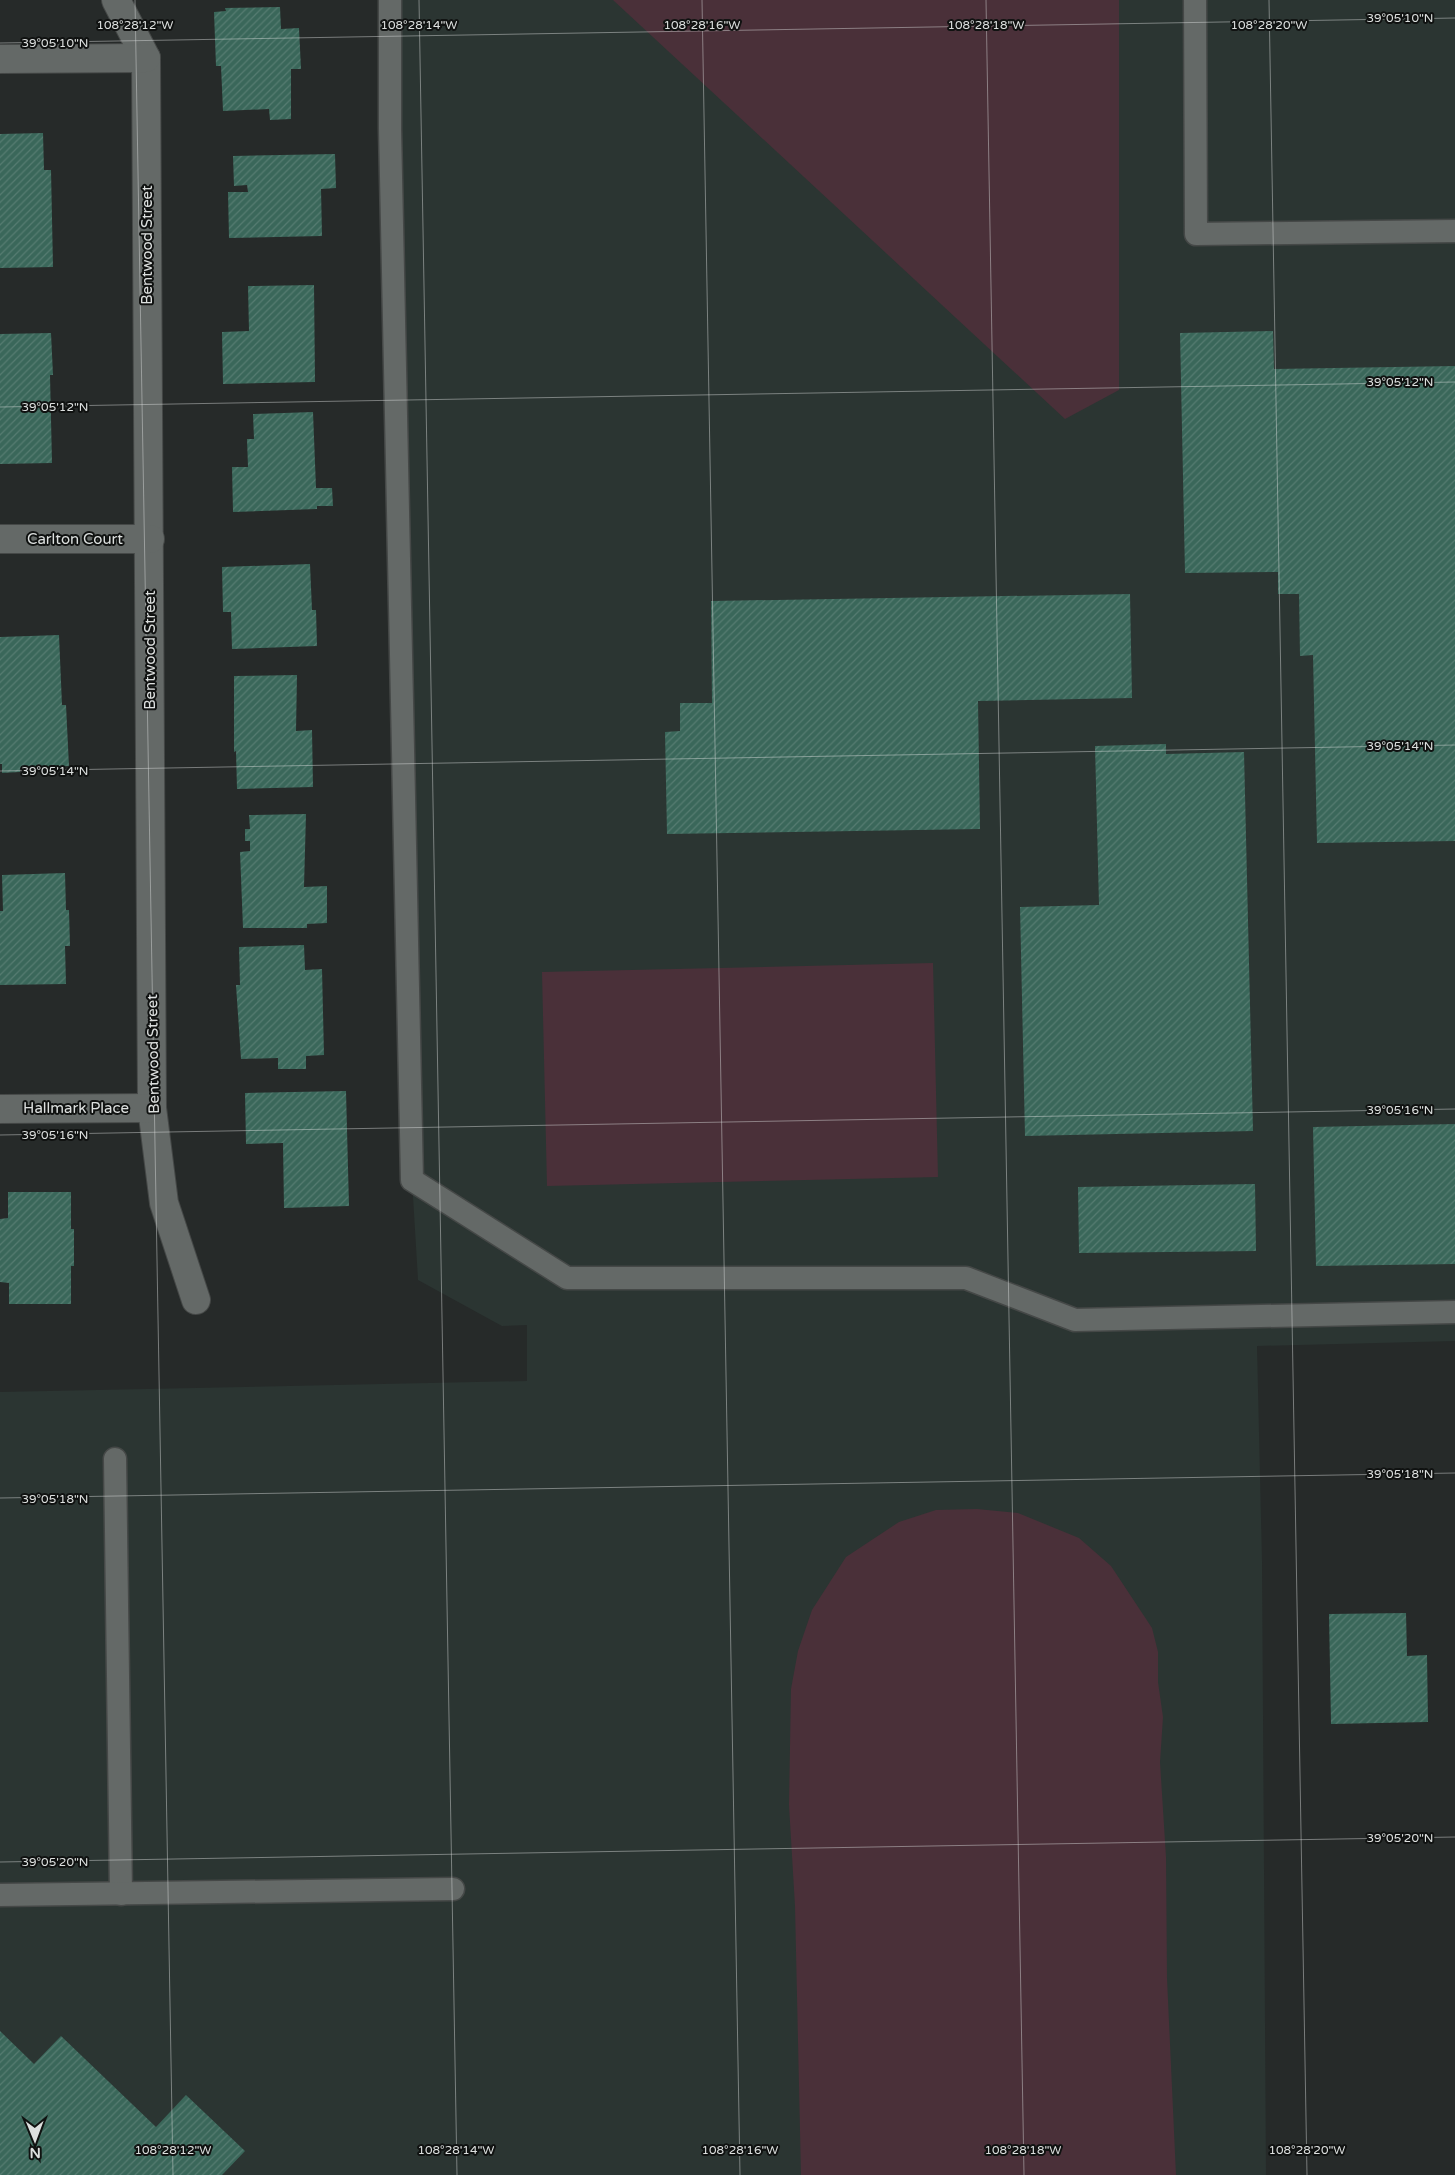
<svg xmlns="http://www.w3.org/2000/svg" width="1455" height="2175" font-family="'Varela Round',sans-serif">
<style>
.built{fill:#2b3532}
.green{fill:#4a3039}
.building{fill:url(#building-hatch)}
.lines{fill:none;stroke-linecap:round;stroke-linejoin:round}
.service-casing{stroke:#454847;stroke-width:25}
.minor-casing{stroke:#454847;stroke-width:30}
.service{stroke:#646967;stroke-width:22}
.minor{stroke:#646967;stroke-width:28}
.ticks{fill:none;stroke:#dde0df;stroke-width:1;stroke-opacity:0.45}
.labels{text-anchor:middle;stroke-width:4;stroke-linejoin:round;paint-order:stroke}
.street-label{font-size:15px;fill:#dde0df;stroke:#101211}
.ticks-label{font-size:12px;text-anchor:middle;fill:#dde0df;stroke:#101211;stroke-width:4;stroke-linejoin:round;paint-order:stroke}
</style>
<defs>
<pattern id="building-hatch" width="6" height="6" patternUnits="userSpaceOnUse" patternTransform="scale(1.25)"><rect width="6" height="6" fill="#3a675a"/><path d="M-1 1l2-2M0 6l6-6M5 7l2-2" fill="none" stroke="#567c71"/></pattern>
</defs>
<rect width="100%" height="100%" fill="#262a29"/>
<path class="built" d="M392 0H1455V1341L1257 1346 1262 1561 1266 2175H0V1392L527 1381V1325L502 1326 418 1280 412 1180Z"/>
<g class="green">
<path d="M613 0H1119V390L1065 419Z"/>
<path d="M933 963 938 1177 547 1186 542 972Z"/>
<path d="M977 1509 1018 1513 1079 1538 1111 1566 1152 1628 1158 1652V1682L1163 1717 1160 1762 1166 1857 1167 1978 1176 2175H801L795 1906 789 1805 791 1689 798 1651 812 1610 846 1557 899 1522 936 1510Z"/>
</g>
<g class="building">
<path d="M280 7 281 29 299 28 301 69H291V119L270 120 269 109 223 111 221 66H216L214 12 226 11 225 8Z"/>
<path d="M43 133 44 170H51L53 267 0 268V134Z"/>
<path d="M335 154 336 188 321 189 322 236 229 238 228 192H248L247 185 234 186 233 156Z"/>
<path d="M314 285 315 382 223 384 222 332 249 331 248 286Z"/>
<path d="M1273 331 1274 369 1455 366V841L1317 843 1313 655 1300 656 1299 594H1278V572L1185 573 1180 333Z"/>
<path d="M51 333 53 375H50L52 463 0 464V334Z"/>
<path d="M313 412 316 488H332L333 506H317V509L233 512 232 467H248L247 439H254L253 414Z"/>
<path d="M310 564 312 610H316L317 646 232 649 231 612H223L222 567Z"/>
<path d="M1130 594 1132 698 978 701 980 829 667 834 665 732 680 731V703H712L711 601Z"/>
<path d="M59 635 62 705H66L69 766 20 768V772L2 773V764H0V637Z"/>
<path d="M297 675 296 731 312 730 313 787 237 789 236 751 234 752V676Z"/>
<path d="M1166 744V754L1244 752 1253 1131 1025 1136 1020 907 1099 905 1095 746Z"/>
<path d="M306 814 304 887 327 886V923L307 924V928H243L240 852 250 851V841H245V829H250L249 815Z"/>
<path d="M65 873 66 910H69L70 946H65L66 984 0 985V911H3L2 875Z"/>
<path d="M304 945 305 970 322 969 324 1055 306 1056V1069H278V1058L241 1059 236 985H240L239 947Z"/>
<path d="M346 1091 349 1206 284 1208 283 1143 246 1144 245 1093Z"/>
<path d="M1455 1124V1264L1316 1266 1313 1127Z"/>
<path d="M1255 1184 1256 1251 1079 1253 1078 1187Z"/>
<path d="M8 1192H71V1229H74V1266H71V1304H9V1283L0 1282V1219L8 1218Z"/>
<path d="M1406 1613 1407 1656 1427 1655 1428 1722 1331 1724 1329 1614Z"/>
<path d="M0 2031 34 2064 61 2036 156 2127 186 2095 245 2151 222 2175H0Z"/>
</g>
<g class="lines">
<defs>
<g id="service">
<path d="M390 0V129L412 1180 567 1278H966L1075 1320 1455 1312"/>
<path d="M1195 0 1196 234 1455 231"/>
<path d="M115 1459 121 1894"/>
<path d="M0 1895 453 1889"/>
</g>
<g id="minor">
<path d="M116 0 146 58 152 1108 164 1203 196 1300"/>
<path d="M0 59 146 58"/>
<path d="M0 539H150"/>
<path d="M0 1109 152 1108"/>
</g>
</defs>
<use href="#service" class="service-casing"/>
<use href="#minor" class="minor-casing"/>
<use href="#service" class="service"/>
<use href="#minor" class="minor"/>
</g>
<path class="ticks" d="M135 0 173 2175M419 0 457 2175M702 0 740 2175M986 0 1024 2175M1269 0 1307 2175M0 43 1455 18M0 407 1455 382M0 771 1455 745M0 1135 1455 1109M0 1498 1455 1473M0 1862 1455 1837"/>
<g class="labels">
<g class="street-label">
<text transform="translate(147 245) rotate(-90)" y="5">Bentwood Street</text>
<text x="75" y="544">Carlton Court</text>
<text transform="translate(150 650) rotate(-90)" y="5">Bentwood Street</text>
<text transform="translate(153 1054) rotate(-91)" y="5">Bentwood Street</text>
<text x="76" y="1113">Hallmark Place</text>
</g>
</g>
<g class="ticks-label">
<text x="1400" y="22">39°05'10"N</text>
<text x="135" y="29">108°28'12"W</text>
<text x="419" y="29">108°28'14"W</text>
<text x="702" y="29">108°28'16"W</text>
<text x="986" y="29">108°28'18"W</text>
<text x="1269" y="29">108°28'20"W</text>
<text x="55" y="47">39°05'10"N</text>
<text x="1400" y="386">39°05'12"N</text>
<text x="55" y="411">39°05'12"N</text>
<text x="1400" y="750">39°05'14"N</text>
<text x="55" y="775">39°05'14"N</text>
<text x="1400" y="1114">39°05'16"N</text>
<text x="55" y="1139">39°05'16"N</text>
<text x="1400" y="1478">39°05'18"N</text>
<text x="55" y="1503">39°05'18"N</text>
<text x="1400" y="1842">39°05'20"N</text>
<text x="55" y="1866">39°05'20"N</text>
<text x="173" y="2154">108°28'12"W</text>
<text x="456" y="2154">108°28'14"W</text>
<text x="740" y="2154">108°28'16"W</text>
<text x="1023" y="2154">108°28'18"W</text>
<text x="1307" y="2154">108°28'20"W</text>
</g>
<g transform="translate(35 2140) rotate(179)" stroke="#101211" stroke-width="4" paint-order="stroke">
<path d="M0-4L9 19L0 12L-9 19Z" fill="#dde0df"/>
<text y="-8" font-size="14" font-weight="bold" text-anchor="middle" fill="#dde0df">N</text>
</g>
</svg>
